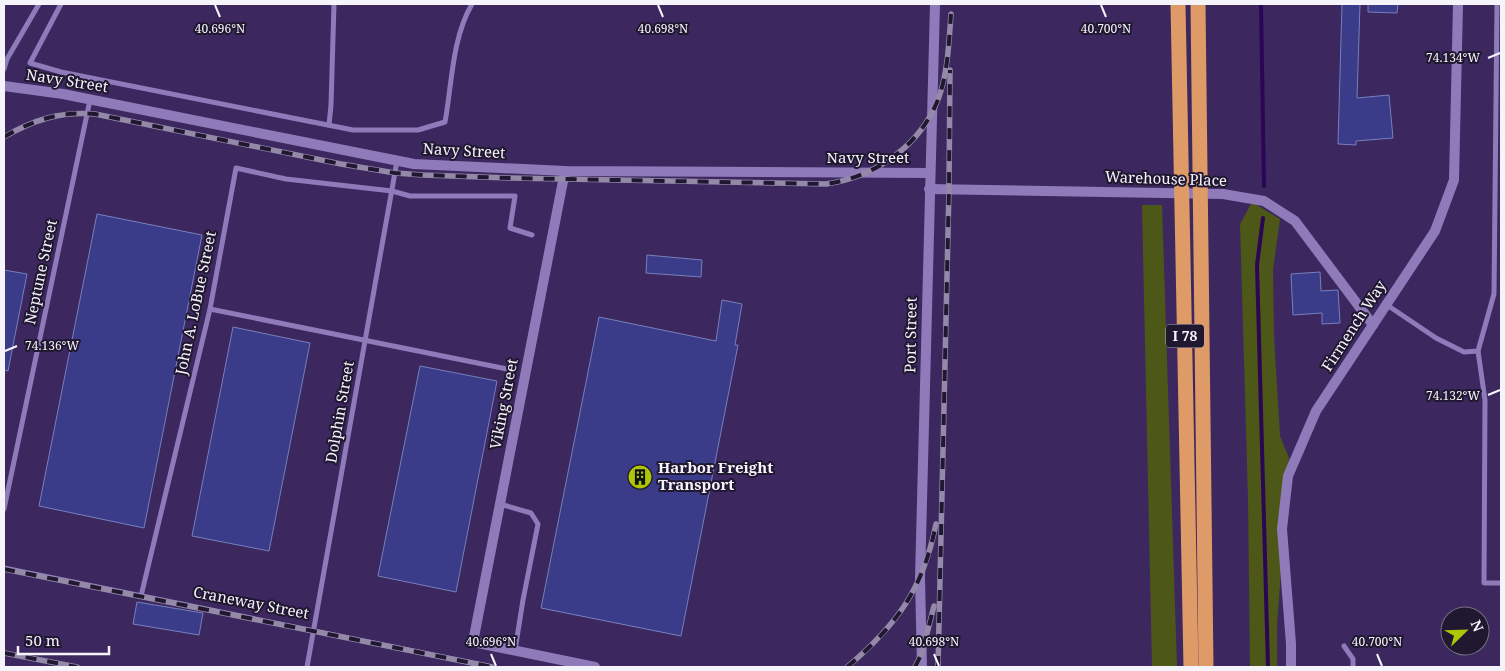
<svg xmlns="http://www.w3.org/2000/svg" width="1505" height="671" font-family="'Noto Serif',serif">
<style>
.green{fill:#4d5717}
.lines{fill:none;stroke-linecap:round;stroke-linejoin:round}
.stream{stroke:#2b0654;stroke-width:4}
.building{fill:#3a3c89;stroke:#777fbd}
.service{stroke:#8f7bba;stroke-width:5}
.minor{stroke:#8f7bba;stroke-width:10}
.motorway{stroke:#de9b68;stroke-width:15}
.rail-casing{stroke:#9589a9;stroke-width:5.5}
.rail{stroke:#201730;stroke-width:4;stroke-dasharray:11;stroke-linecap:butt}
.ticks{fill:none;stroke:#f6f4fb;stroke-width:2}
.labels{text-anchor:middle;stroke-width:4;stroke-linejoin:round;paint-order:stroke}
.shield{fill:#201730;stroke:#b6b2be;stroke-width:1}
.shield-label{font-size:14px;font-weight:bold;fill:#f6f4fb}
.street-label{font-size:15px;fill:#f6f4fb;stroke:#201730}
.poi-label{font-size:15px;font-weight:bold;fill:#f6f4fb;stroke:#201730;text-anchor:start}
.ticks-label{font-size:12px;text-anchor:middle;fill:#f6f4fb;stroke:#201730;stroke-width:4;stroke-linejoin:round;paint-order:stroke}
</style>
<rect width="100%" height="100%" fill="#3c285f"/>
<g class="green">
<path d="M1252 202 1280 219 1273 270 1274 336 1280 436 1289 458 1277 626V667H1250L1248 497 1240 224Z"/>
<path d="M1142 205H1162L1177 667H1152Z"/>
</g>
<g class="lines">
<g class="stream">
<path d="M1261 4 1264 186"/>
<path d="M1263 218 1257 265 1268 667"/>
</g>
</g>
<g class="building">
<path d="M1342 4H1360L1357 98 1389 95 1393 138 1356 141V145L1338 144Z"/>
<path d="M1368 4H1398L1397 13 1368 12Z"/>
<path d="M97 214 202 235 144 528 39 506Z"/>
<path d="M647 255 702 260 701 277 646 273Z"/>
<path d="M4 270 27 274 8 371 4 370Z"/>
<path d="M1320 272 1321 291 1338 290 1340 323 1322 324V313L1293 315 1291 274Z"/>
<path d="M722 300 742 304 735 345H738L681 636 541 608 599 317 716 341Z"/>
<path d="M233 327 310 343 269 551 192 536Z"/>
<path d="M420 366 497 381 456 592 378 576Z"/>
<path d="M137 602 203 613 199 635 133 624Z"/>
</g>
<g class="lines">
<g class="service">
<path d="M61 4 30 63 61 72 353 130H418L445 122C452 84 452 38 472 4"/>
<path d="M4 69 7 59 39 4"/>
<path d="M329 125 331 105 334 4"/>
<path d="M1387 305 1436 338 1464 352 1478 351 1494 294 1497 4"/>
<path d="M210 309 507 369"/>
<path d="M1478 351 1485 400 1484 583H1501"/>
<path d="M500 504 531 513 538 524 523 600 515 650"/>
<path d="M4 509 90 100"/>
<path d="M4 568 492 667"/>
<path d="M141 596 210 309 236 168 286 179 392 191 410 196H515L510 228 532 235"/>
<path d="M1344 646 1353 659V667"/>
<path d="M307 667 397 161"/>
</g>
<g class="minor">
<path d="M4 86 63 94 414 164 565 171 930 173"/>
<path d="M565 171 473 642 595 667"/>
<path d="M929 189 1223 194 1264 201 1295 221 1373 325"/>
<path d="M922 667 920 578 935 4"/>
<path d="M1291 667V644L1282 529 1288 476 1316 411 1435 231 1454 180 1458 4"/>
</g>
<g class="motorway">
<path d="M1178 4 1191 667"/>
<path d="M1198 4 1206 667"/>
</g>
<defs>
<g id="rail">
<path d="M4 137C33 120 61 111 95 114L341 164 395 173 423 175 510 178 826 184C875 177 921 146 939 97 948 71 949 41 951 14"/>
<path d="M4 569 492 667"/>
<path d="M4 653 77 667"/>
<path d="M847 667C897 625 923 589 936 524"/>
<path d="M915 667 922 653 934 606"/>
<path d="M938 667 949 189 950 70"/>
</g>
</defs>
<use href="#rail" class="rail-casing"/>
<use href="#rail" class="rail"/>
</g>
<path class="ticks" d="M215 5 220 17M658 5 663 17M1101 5 1106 17M1488 58 1500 53M5 351 17 346M1488 395 1500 390M491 654 496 666M934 654 939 666M1377 654 1382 666"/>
<defs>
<symbol id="building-disc" viewBox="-11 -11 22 22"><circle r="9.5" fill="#aec508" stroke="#201730"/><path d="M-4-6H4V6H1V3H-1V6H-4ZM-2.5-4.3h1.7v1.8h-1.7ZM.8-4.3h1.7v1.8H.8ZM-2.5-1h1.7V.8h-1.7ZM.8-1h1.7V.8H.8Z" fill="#111"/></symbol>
</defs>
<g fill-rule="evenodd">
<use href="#building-disc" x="626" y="463" width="28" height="28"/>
</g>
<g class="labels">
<rect class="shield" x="1166" y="324.5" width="38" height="23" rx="4"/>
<g class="shield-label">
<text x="1185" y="341">I 78</text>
</g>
<g class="street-label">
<text transform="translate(67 81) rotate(9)" y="5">Navy Street</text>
<text transform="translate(464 151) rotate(3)" y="5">Navy Street</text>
<text x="868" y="163">Navy Street</text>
<text transform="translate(1166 179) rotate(2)" y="5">Warehouse Place</text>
<text transform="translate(41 272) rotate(-78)" y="5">Neptune Street</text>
<text transform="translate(196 303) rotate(-78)" y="5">John A. LoBue Street</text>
<text transform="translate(1354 326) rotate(-57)" y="5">Firmench Way</text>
<text transform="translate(911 335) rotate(-89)" y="5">Port Street</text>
<text transform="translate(504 404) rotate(-79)" y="5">Viking Street</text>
<text transform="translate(340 412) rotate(-80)" y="5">Dolphin Street</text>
<text transform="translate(251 603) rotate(11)" y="5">Craneway Street</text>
</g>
<g class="poi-label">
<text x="658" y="473">Harbor Freight<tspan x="658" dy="17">Transport</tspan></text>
</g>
</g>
<g class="ticks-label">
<text x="220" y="33">40.696°N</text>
<text x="663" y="33">40.698°N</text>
<text x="1106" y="33">40.700°N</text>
<text x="1453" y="62">74.134°W</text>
<text x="52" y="350">74.136°W</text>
<text x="1453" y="400">74.132°W</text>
<text x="491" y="646">40.696°N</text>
<text x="934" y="646">40.698°N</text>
<text x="1377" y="646">40.700°N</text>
</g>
<rect width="1505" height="671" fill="none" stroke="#f6f4fb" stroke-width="10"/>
<g transform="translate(1465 631) rotate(67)"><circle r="24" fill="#201730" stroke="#766f81"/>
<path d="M0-4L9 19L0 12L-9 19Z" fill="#aec508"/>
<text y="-8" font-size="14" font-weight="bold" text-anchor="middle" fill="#f6f4fb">N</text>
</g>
<path d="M18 646v8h91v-8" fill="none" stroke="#f6f4fb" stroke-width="2.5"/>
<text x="25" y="646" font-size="15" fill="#f6f4fb" stroke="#201730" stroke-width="4" paint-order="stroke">50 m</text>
</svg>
